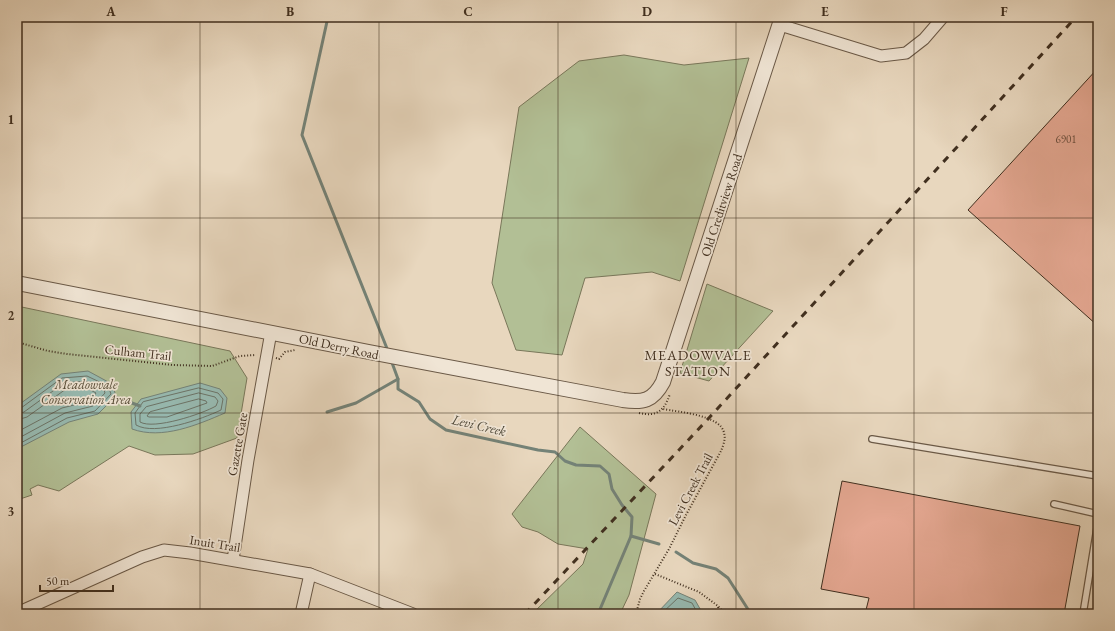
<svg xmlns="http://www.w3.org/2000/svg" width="1115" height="631" font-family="'EB Garamond',serif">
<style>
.green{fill:#b2bf95;stroke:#79775a}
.water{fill:#97bab1;stroke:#748277}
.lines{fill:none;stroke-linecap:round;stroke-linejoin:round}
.shore{stroke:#6c7468;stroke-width:1}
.stream{stroke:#748277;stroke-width:3}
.building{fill:#e4a791;stroke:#402f1f}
.service-casing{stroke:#6a5947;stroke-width:8}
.minor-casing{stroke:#6a5947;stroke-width:13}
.tertiary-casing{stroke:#6a5947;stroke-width:16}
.path{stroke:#402f1f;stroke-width:2;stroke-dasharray:1 2;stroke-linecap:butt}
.service{stroke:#f0e5d5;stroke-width:5.5}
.minor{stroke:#f0e5d5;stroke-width:11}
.tertiary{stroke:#f0e5d5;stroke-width:14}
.rail{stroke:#402f1f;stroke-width:3;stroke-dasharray:7 7;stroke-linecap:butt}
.grid{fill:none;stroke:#402f1f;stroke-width:1;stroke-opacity:0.55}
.labels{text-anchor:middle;stroke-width:3.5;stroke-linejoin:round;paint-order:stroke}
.number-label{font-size:11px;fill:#694d3c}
.street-label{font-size:13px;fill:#402f1f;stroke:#f0e5d5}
.park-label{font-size:13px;font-style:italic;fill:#574c37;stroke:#f0e5d5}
.neighbourhood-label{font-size:14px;letter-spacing:1px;fill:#402f1f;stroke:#f0e5d5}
.water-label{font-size:14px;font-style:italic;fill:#514b3c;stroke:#f0e5d5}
.neatline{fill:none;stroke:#402f1f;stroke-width:1.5}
.grid-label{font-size:13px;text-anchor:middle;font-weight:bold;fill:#402f1f}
</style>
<rect width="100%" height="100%" fill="#e8d7be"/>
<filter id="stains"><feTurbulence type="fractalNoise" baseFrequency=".005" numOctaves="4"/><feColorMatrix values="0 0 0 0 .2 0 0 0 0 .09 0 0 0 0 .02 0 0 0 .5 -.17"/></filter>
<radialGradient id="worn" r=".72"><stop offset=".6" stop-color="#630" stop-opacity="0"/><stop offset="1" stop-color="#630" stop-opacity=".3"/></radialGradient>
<g class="green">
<path d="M624 55 684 65 749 58 680 281 652 272 585 278 562 355 516 350 492 283 519 107 579 61Z"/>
<path d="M707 284 773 311 709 381 680 373Z"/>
<path d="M17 306 230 351 247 378 237 438 193 454 155 455 129 446 59 491 38 485 30 489 32 495 17 500Z"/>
<path d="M580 427 656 494 629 595 620 614H532L583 564 588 549 558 544 538 532 522 527 512 514Z"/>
</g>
<g class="water">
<path d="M88 371 112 384 116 396 98 414 69 422 17 449V406L61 374Z"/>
<path d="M200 383 220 389 227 398 225 413C197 425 162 440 132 429L131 412 141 399Z"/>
<path d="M677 592 695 600 703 614H656Z"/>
</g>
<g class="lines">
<g class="shore">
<path d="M199 388 218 393 223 399 221 410C202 419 155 436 136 425L135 413 143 402Z"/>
<path d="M199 393 215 397 218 401 216 406C202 414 154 430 140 422V414L146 407Z"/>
<path d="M199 399 206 401 207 403 167 417H149L147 416 150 412Z"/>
<path d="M17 409 21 408 62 378 87 376 108 386 111 394 95 411 67 418 17 445"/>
<path d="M17 414 24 412 64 383 86 381 104 390 105 393 93 406 65 413 17 439"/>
<path d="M17 420 27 417 66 389 85 387 96 393 90 401 62 408 17 432"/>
<path d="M661 614 678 598 692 603 698 614"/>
</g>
<g class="stream">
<path d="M328 17 302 135 388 351"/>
<path d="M391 360 398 379V389L419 402 430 419 446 430 538 450 555 452 565 461 576 465 600 466 609 474 612 489 622 505 632 517 631 536 598 614"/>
<path d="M113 396 140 406"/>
<path d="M327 412 356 403 398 379"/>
<path d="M631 536 659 544"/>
<path d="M676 552 693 563 716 569 728 578 751 614"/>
</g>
</g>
<g class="building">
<path d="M1098 68V326L968 210Z"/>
<path d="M842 481 1080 526 1064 614H865L869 598 821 589Z"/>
</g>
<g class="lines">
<defs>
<g id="service">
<path d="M872 439 1098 476"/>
<path d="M1054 504 1098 514"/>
<path d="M1083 614 1098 522"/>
</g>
<g id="minor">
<path d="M780 25 881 56 906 53 924 39 943 17"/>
<path d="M233 560 248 460 271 332"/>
<path d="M17 613 142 557 164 550 190 553 310 574 413 614"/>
<path d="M301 614 310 574"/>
</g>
<path id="tertiary" d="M17 283 369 352 623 400C643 403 653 401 663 382L782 17"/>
</defs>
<use href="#service" class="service-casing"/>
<use href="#minor" class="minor-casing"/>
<use href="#tertiary" class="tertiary-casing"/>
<g class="path">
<path d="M17 342 48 351 67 354 173 365 212 366 240 356 256 355"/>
<path d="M276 358 279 359 285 352 295 350"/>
<path d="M639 413C657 417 664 411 670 394"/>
<path d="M655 574 699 592 718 606 725 614"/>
<path d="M718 607 720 614"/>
<path d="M636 614 640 599 644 591 669 549 686 515 721 451C723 446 726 439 724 433 721 415 678 412 663 409"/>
</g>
<use href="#service" class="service"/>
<use href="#minor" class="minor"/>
<use href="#tertiary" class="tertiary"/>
<path class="rail" d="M525 614 708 419 1076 17"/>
</g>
<path class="grid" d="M200 17V614M379 17V614M558 17V614M736 17V614M914 17V614M17 218H1098M17 413H1098"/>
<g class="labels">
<g class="number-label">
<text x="1066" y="143">6901</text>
</g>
<g class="street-label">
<text transform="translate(721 205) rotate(-72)" y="5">Old Creditview Road</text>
<text transform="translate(339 346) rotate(12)" y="5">Old Derry Road</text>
<text transform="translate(138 352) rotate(6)" y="5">Culham Trail</text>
<text transform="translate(237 444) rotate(-80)" y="5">Gazette Gate</text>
<text transform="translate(690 489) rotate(-62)" y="5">Levi Creek Trail</text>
<text transform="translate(215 543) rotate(9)" y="5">Inuit Trail</text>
</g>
<g class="park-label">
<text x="86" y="389">Meadowvale<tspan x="86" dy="15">Conservation Area</tspan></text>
</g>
<g class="neighbourhood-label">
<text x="698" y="360">MEADOWVALE<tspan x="698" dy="16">STATION</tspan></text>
</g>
<g class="water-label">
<text transform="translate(479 425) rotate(13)" y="5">Levi Creek</text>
</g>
</g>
<rect width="1115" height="631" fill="none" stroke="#e8d7be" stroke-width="44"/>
<path d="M40 585v6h73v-6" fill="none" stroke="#402f1f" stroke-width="2"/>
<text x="46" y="585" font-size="12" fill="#402f1f" stroke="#f0e5d5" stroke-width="3" paint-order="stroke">50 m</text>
<rect x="22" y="22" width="1071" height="587" class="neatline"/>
<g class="grid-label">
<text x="111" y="16">A</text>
<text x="290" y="16">B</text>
<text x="468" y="16">C</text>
<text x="647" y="16">D</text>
<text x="825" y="16">E</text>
<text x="1004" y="16">F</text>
<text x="11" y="124">1</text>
<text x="11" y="320">2</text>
<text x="11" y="516">3</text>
</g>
<rect width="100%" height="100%" filter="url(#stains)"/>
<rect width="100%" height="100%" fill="url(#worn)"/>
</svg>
